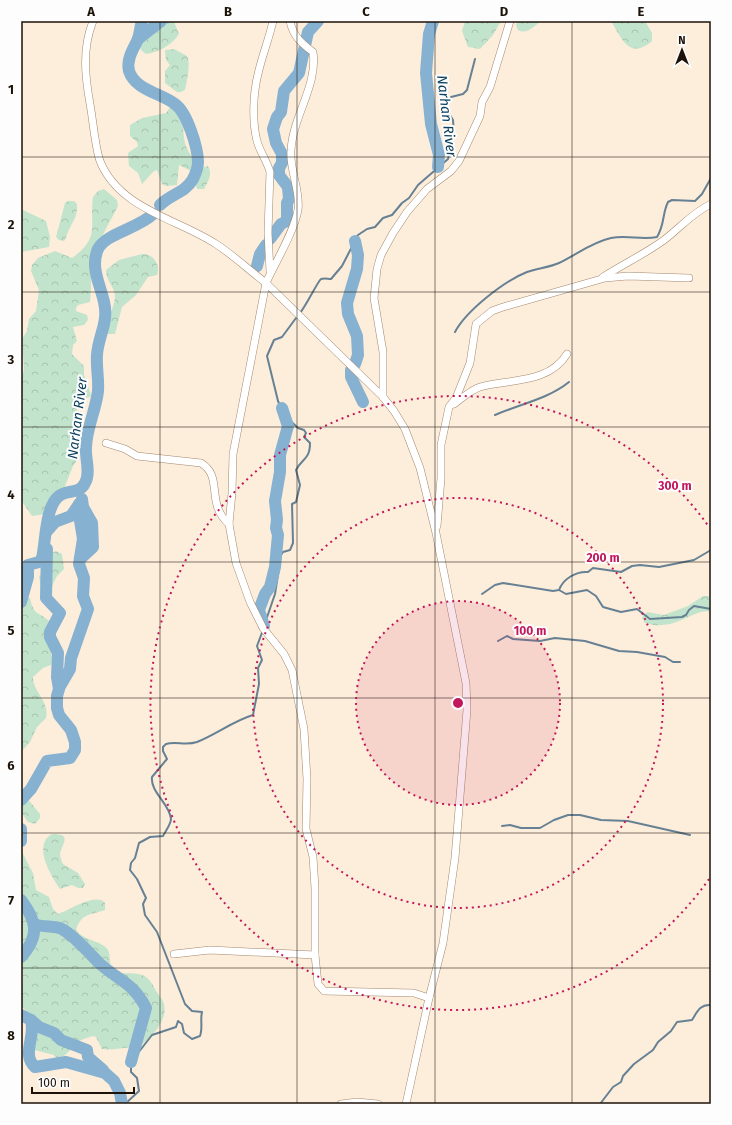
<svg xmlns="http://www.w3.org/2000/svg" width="732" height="1125" font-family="'Fira Sans',sans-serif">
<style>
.forest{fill:url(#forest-crowns)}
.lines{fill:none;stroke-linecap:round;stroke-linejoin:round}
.stream{stroke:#678194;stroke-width:2}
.river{stroke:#87b1d0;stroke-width:12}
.street-casing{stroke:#a3896e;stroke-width:8}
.street{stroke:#fff;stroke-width:7}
.grid{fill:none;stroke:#1c1208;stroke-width:1;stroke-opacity:0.55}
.ring{fill:none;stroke:#c2185b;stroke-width:2;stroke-dasharray:2 4}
.labels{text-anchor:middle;stroke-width:4;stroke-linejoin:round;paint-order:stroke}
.water-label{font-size:14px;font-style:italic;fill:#0b405f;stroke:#fdfdfd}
.centre{fill:#c2185b;stroke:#fdfdfd;stroke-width:2}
.ring-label{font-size:12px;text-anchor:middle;font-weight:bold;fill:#c2185b;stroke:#fdfdfd;stroke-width:4;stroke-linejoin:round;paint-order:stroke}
.neatline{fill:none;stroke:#1c1208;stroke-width:1.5}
.grid-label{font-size:13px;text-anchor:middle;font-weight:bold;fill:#1c1208}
</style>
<defs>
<pattern id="forest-crowns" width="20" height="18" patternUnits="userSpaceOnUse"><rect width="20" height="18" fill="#c3e4cc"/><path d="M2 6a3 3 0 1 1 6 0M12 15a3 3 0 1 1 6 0" fill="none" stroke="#a7c3ae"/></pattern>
</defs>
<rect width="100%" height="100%" fill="#fdeddb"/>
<g class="forest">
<path d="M151 21H175L174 22 179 34C173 44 158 53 146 54L141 50 139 44Z"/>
<path d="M465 21H501L493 35 480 49 468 47 462 31Z"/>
<path d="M518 21H541C535 26 526 35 518 30L516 25Z"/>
<path d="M611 21H645L652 33V41C629 61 621 37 611 21Z"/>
<path d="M174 49 187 56C191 63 187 81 185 90L181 92H177L165 83V71L170 65 166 60 165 50Z"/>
<path d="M170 107C187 113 181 133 186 146 189 155 195 157 195 168L191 171 179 165 177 185 166 186 162 184 157 170 154 171 142 184 138 173 129 166 128 153 138 146 137 142 130 136V125L142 118 166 113Z"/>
<path d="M208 166C213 174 208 182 204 189H197L195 182 198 169Z"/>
<path d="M104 189 117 200 118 206C109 224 98 241 93 261 90 274 92 288 90 302L78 305 76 308V311L87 315 88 320 84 325 73 327 77 341 73 345 72 354 84 366V375L91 395 90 397 81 399 75 404 84 432 78 459 73 466 63 491 55 497 48 511 45 514 32 516 21 500V381L24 369 22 339 27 331 29 319 36 311 39 290 31 271 32 265 38 258 55 251 72 258C101 237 89 226 93 197L98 191Z"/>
<path d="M68 201H74L77 204C78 217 72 222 68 232 66 235 67 238 64 241L59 240 56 237 65 203Z"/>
<path d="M21 209 46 221 50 237 49 247 21 252Z"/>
<path d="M142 254C153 253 161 265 157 275L148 277 136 295 122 307 115 334H106C105 320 114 310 115 297 115 287 106 281 106 270L119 260Z"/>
<path d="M56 551 62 554 64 569 57 576 51 588H41L39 576 46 571 52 553Z"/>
<path d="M703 596H711V612C694 607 676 633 645 623L642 618 647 612 664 615 688 606Z"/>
<path d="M26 597 30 598C34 617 38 610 50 622 54 632 53 638 51 648 50 654 54 658 51 665L43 668 33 677C33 692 50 702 46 718L37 727 30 742 21 752V608Z"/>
<path d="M27 798 40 814V818L35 824 28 822 21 812 23 800Z"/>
<path d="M52 834C73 834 62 843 60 854 60 858 62 861 63 864L78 873 85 884 83 888H78L72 885 60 889C51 876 32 845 52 834Z"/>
<path d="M21 850 33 873 36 890 49 897 53 909 58 914C69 911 95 892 105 903V910C91 915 81 913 76 930 84 941 103 941 108 950 111 956 109 965 112 972 122 974 132 972 142 975 149 977 153 985 156 991 159 995 163 1000 164 1004 168 1023 150 1037 138 1048 126 1046 114 1051 102 1049L96 1037 93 1036 81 1040 64 1056 57 1058 54 1055 34 1050 29 1038 35 1026 36 1020 21 1006 23 973 21 966Z"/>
</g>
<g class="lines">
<g class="stream">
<path d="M300 313C306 306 318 281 321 279 324 278 328 279 331 279L342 266 358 235 367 229 375 227 383 218 392 215 402 203 409 198 418 185 448 159 454 134 453 120 447 110V104L451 97 463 94 467 90 475 59"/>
<path d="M455 332C466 311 504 281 527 272 537 268 548 268 559 263 576 255 592 242 611 238 627 235 642 240 657 237 665 224 662 214 668 202L672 200 695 201 702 194 711 178"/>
<path d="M495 415C520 404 548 399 569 382"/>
<path d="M559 590 566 594 587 590 596 596 603 607 621 612 637 609 650 619 682 617 686 615 689 610 694 606 711 609"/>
<path d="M482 594 495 585 503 583 553 591 559 590C563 579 576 571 588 572L593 568 621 572 632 566 640 565 659 567 694 560 711 550"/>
<path d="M264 626 275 594 281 555 283 552 290 550 293 543 292 504 296 502 300 485 296 470C302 458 310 460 310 443L304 437 306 433 304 430 298 428 284 415 278 401 267 356 274 340 282 337 296 318"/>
<path d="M498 641 507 636 513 639 540 641 555 638 585 641 619 651 637 652 665 657 673 662H680"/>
<path d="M502 826 510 825 521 828H540L554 820 568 815H580L601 820 628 821 690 835"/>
<path d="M125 1104 139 1091 137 1078 131 1072V1062L152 1035 176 1027 178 1021 182 1024 184 1033 192 1039 200 1036C203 1028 200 1020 202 1012L192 1011 185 1004 157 932 145 915 143 904 146 898 137 879 130 870 131 863 135 858 139 843 150 837 163 836C165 832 171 824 171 819 170 804 150 792 152 777L167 759 163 751V747L166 744C176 741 186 746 197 742 217 734 233 721 253 715L259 684 258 668 262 660 257 646 263 630"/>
<path d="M600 1104 613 1087 621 1082 623 1076 634 1064 653 1050 658 1042 671 1031 677 1022 692 1020C697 1012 700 1004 711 1005"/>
</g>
<g class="river">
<path d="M142 21C140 27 140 33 138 39 134 48 126 59 129 71 135 90 161 93 175 104 187 112 198 148 198 162 198 167 195 175 193 179 185 193 171 194 160 205"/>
<path d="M433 21 429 34 426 73 431 124 439 155 438 167"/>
<path d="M138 39 161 21"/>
<path d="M270 239 281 224 287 221V203L289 199 288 187 279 175V168L282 163V154L276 143 273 129 277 117 281 112 284 91 299 73 308 32 318 21"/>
<path d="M257 266 260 254 266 245"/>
<path d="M355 364 358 355 357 336 348 314 347 303 357 269 358 255 355 241"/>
<path d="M351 370V377L363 402"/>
<path d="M47 531 55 522 71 516 80 503"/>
<path d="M80 559 93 547 92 523 83 507 82 499"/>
<path d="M21 602 28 577V565L39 562 42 558C46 541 45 507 59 496 68 489 79 495 85 483 91 473 85 458 86 448 86 429 96 410 98 391 99 379 96 367 97 355 98 336 109 323 104 302 100 284 90 267 98 249 105 234 139 228 153 214"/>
<path d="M264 626 259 610 265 594 270 587 275 567 278 535 276 528 277 520 275 501 280 472V455L288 426 282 408"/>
<path d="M59 688 70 669 71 658 88 609 83 596 84 578 79 564 83 539 79 514V504"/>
<path d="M21 800 31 789 47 761 70 758 75 750V742L71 730 59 715 57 708V696L59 689 57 677 58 653 50 637V632L60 613 46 598 47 549"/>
<path d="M21 829V841"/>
<path d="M21 900C37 921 40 936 21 957"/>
<path d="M35 924C43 928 54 925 62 929 76 937 87 951 98 962 117 980 133 982 146 1008L131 1062"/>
<path d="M21 1015 31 1020C36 1037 21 1054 35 1067L66 1062 105 1073 114 1081 120 1093 122 1104"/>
<path d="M31 1020 39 1027 54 1033 61 1040 87 1050 88 1057 103 1070"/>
</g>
<defs>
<g id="street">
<path d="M93 21C82 49 85 76 90 104 93 120 95 147 100 161 119 209 178 219 216 244 233 255 249 270 266 283L233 454 232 493 229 524 236 563 250 602 263 628 284 654 292 670 304 729 307 779 306 829 313 857 315 888V955L318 984 324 991 414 993 429 998 406 1104"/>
<path d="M290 21C293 36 301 43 313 52 318 85 293 116 291 150 289 170 301 191 298 210 294 232 275 263 266 283L383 397 394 411 405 429 420 468 436 533 466 683 467 710 455 858 443 943 429 998"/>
<path d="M270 271 268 233 270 172C267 161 260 152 257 141 252 121 253 94 258 74 262 56 269 39 273 21"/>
<path d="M603 277C623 264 645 254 664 240 681 227 692 213 711 204"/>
<path d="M383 397V352L374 298 377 269 381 255 393 233 407 212 427 189 451 171 459 161 480 116 482 102 490 87 510 21"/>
<path d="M454 404C462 398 471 390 480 387 508 379 549 384 567 354"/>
<path d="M106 443 125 449 137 456 201 463C224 477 205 503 229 524"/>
<path d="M437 526 441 478V445L449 407 456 398 470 363 476 324 492 311 503 307 605 278 628 276 689 278"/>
<path d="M174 954 210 950 315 955"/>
<path d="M341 1104 357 1102 378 1104"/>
</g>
</defs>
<use href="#street" class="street-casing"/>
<use href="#street" class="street"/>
</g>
<path class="grid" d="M160 21V1104M297 21V1104M435 21V1104M572 21V1104M21 157H711M21 292H711M21 427H711M21 562H711M21 698H711M21 833H711M21 968H711"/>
<circle cx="458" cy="703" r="102" fill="#c2185b" fill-opacity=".12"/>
<g class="ring">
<circle cx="458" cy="703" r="102"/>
<circle cx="458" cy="703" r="205"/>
<path d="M709 879A307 307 0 1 1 709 527"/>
</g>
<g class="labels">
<g class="water-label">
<text transform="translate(447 116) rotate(83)" y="5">Narhan River</text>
<text transform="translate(77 418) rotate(-83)" y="5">Narhan River</text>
</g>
</g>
<circle cx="458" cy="703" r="6" class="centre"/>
<g class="ring-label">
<text x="675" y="490">300 m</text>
<text x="603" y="562">200 m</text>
<text x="530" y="635">100 m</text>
</g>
<rect width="732" height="1125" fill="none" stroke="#fdfdfd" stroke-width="44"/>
<g transform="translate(682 50)" stroke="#fdfdfd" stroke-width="3" paint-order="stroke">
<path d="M0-3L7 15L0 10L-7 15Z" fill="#1c1208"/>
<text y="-6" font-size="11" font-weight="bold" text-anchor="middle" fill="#1c1208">N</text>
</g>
<path d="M32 1087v6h102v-6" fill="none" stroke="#1c1208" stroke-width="2"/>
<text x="38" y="1087" font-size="12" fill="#1c1208" stroke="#fdfdfd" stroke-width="3" paint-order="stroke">100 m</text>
<rect x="22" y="22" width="688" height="1081" class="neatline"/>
<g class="grid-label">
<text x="91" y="16">A</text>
<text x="228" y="16">B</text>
<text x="366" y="16">C</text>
<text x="504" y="16">D</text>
<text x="641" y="16">E</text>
<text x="11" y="94">1</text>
<text x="11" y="229">2</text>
<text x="11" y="364">3</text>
<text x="11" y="499">4</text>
<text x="11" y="635">5</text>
<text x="11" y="770">6</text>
<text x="11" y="905">7</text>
<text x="11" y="1040">8</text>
</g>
</svg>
